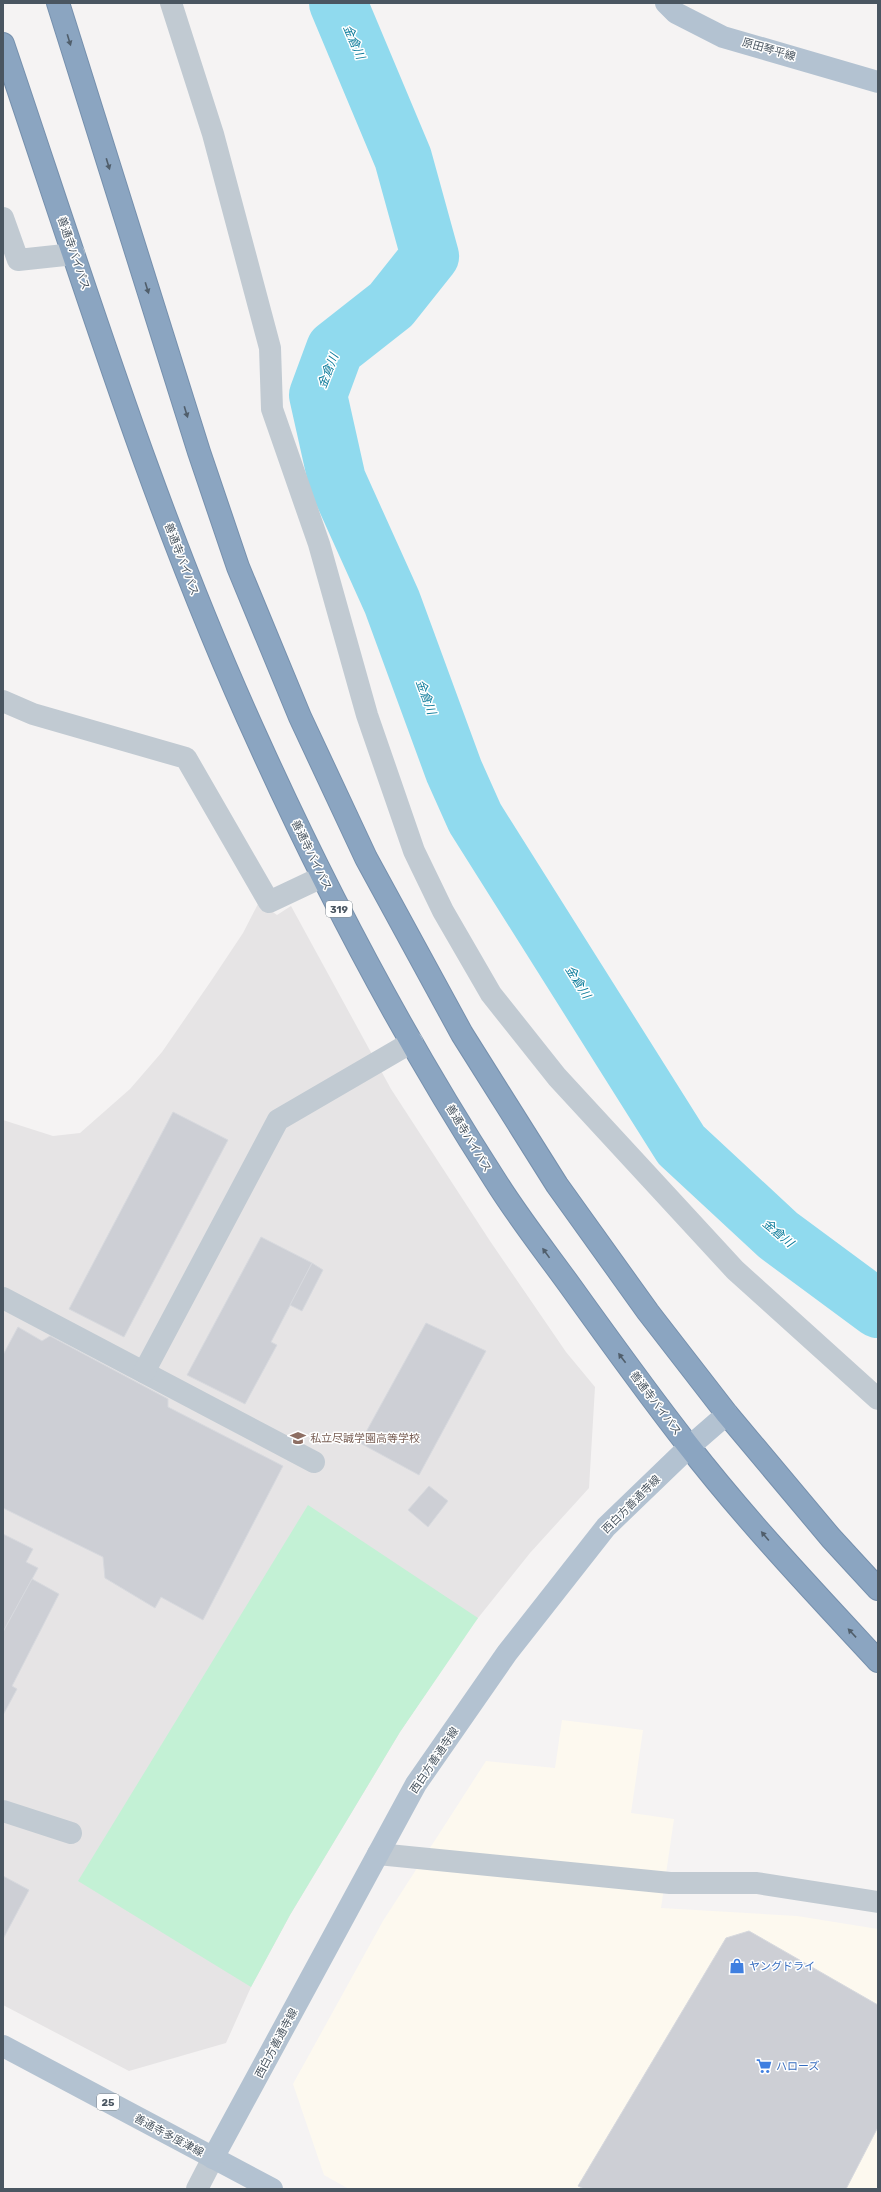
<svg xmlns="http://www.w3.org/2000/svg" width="881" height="2192" font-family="Rubik,'Noto Sans JP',sans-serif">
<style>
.commercial{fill:#fdf9ef}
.education{fill:#e6e4e5}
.green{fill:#c3f1d5}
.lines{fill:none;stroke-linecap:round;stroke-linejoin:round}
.river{stroke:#90daee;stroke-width:58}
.building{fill:#cdcfd5;stroke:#d7d9de}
.highway-casing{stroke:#7690ad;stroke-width:24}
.minor{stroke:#c1cad2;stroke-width:22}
.major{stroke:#b3c2d1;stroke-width:22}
.highway{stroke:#8ba5c1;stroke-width:22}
.oneway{fill:#505e6b}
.labels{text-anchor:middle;stroke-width:3;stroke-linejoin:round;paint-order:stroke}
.shield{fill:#fff;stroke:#808990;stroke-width:1}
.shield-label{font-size:10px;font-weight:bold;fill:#4a5661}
.street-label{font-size:11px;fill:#4a5661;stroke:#fff}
.education-label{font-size:11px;fill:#785e54;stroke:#fff;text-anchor:start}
.shop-label{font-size:11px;fill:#366cbe;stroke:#fff;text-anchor:start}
.water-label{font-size:12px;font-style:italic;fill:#0c7c9b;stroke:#fff}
</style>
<rect width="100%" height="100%" fill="#f5f3f3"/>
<path class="commercial" d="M562 1720 643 1730 631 1813 674 1819 661 1908 797 1916 878 1929V2189H349L324 2175 293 2084 383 1921 486 1761 555 1768Z"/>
<path class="education" d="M259 902 277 915 291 906 391 1089 490 1241 566 1352 595 1387 589 1488 530 1553 470 1628 400 1732 290 1915 251 1987 226 2043 129 2071 3 2005V1120L53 1136 80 1133 130 1089 162 1052 211 981 243 933Z"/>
<path class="green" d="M308 1505 478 1618 400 1732 290 1915 251 1987 78 1881Z"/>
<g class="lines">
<path class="river" d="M338 3 403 158 430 256 391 305 335 349 318 395 337 480 392 602 454 771 475 818 681 1145 778 1235 878 1309"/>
</g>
<g class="building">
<path d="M173 1112 228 1140 124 1337 69 1309Z"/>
<path d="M261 1237 312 1263 271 1342 277 1345 245 1404 187 1375Z"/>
<path d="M312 1263 323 1270 302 1311 290 1305Z"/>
<path d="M426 1323 486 1351 419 1475 360 1443Z"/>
<path d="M18 1327 42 1341 50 1336 168 1399V1407L283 1466 203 1620 161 1597 155 1608 105 1578 103 1557 3 1508V1355Z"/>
<path d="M429 1486 448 1501 428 1527 408 1510Z"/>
<path d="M3 1534 33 1549 26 1562 38 1568 3 1632Z"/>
<path d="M32 1579 59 1594 12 1686 17 1689 3 1715V1632Z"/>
<path d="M3 1876 29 1890 3 1939Z"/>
<path d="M749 1931 878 2005V2127L846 2189H584L578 2186 726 1938Z"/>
</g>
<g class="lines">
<defs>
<g id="highway">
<path d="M58 3 199 452 238 567 300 717 366 858 462 1034 557 1185 648 1312 727 1414 831 1538 878 1589"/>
<path d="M3 44C83 280 156 519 260 745 328 895 406 1042 495 1180 518 1217 545 1251 571 1287 609 1340 647 1393 687 1444 746 1520 813 1591 878 1661"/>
</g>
</defs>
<use href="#highway" class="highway-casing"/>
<g class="minor">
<path d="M171 3 213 134 270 348 272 409 319 544 367 715 414 851 443 911 491 994 557 1077 735 1270 878 1399"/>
<path d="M3 218 18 260 74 254"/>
<path d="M3 701 33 714 186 758 269 902 322 877"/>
<path d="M3 1298 314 1462"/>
<path d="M144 1372 278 1120 412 1042"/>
<path d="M3 1811 71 1833"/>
<path d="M378 1854 670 1883H757L878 1902"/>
<path d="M197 2189 213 2158"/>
</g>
<g class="major">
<path d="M666 3 676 13 723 37 878 82"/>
<path d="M3 2046 272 2189"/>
<path d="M213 2158 416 1784 507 1653 606 1527 689 1447 727 1414"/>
</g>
<use href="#highway" class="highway"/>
</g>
<defs><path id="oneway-solid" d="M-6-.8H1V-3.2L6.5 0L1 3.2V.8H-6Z"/></defs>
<g class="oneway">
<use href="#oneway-solid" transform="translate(69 40) rotate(73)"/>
<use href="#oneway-solid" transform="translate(108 164) rotate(73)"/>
<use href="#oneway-solid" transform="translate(147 288) rotate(73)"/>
<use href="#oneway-solid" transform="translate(186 412) rotate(73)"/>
<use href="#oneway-solid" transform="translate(546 1253) rotate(-126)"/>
<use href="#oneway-solid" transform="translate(622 1358) rotate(-127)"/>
<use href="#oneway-solid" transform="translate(765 1536) rotate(-130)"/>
<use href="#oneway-solid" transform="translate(852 1633) rotate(-133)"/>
</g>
<defs>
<symbol id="school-bare" viewBox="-9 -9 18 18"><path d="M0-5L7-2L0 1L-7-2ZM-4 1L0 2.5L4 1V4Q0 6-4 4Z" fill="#8d6e63" stroke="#fff" stroke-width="2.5" paint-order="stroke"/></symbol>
<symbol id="shop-bare" viewBox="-9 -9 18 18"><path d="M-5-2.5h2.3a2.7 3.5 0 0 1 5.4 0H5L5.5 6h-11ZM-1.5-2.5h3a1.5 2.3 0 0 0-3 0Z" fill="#3f7fe0" stroke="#fff" stroke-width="2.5" paint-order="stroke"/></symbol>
<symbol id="supermarket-bare" viewBox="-9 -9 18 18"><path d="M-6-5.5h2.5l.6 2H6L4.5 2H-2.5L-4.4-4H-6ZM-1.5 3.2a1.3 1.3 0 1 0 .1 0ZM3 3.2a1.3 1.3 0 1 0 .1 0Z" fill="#3f7fe0" stroke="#fff" stroke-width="2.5" paint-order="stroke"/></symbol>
</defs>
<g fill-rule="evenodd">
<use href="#school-bare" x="287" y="1427" width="22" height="22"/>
<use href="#shop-bare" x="726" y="1955" width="22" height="22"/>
<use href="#supermarket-bare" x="753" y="2055" width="22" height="22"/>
</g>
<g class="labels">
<g class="shield">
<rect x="326" y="901" width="26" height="16" rx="3"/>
<rect x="97" y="2094" width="22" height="16" rx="3"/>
</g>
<g class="shield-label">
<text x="339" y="913">319</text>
<text x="108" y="2106">25</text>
</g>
<g class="street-label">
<text transform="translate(769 49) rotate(16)" y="4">原田琴平線</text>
<text transform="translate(74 253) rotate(71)" y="4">善通寺バイパス</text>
<text transform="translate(182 559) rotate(69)" y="4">善通寺バイパス</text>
<text transform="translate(312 855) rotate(64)" y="4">善通寺バイパス</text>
<text transform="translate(469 1138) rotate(59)" y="4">善通寺バイパス</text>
<text transform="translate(656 1403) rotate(53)" y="4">善通寺バイパス</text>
<text transform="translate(631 1504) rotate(-45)" y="4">西白方善通寺線</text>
<text transform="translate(434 1760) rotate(-56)" y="4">西白方善通寺線</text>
<text transform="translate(276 2043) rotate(-62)" y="4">西白方善通寺線</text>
<text transform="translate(169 2135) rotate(28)" y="4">善通寺多度津線</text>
</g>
<g class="education-label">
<text x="310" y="1442">私立尽誠学園高等学校</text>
</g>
<g class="shop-label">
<text x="749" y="1970">ヤングドライ</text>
<text x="776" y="2070">ハローズ</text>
</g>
<g class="water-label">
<text transform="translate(354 42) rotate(67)" y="4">金倉川</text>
<text transform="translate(328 371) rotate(-69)" y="4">金倉川</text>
<text transform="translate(426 697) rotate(70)" y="4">金倉川</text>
<text transform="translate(578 982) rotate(58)" y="4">金倉川</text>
<text transform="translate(778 1233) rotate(40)" y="4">金倉川</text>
</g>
</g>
<rect width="881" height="2192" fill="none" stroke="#4a5661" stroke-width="8"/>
</svg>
